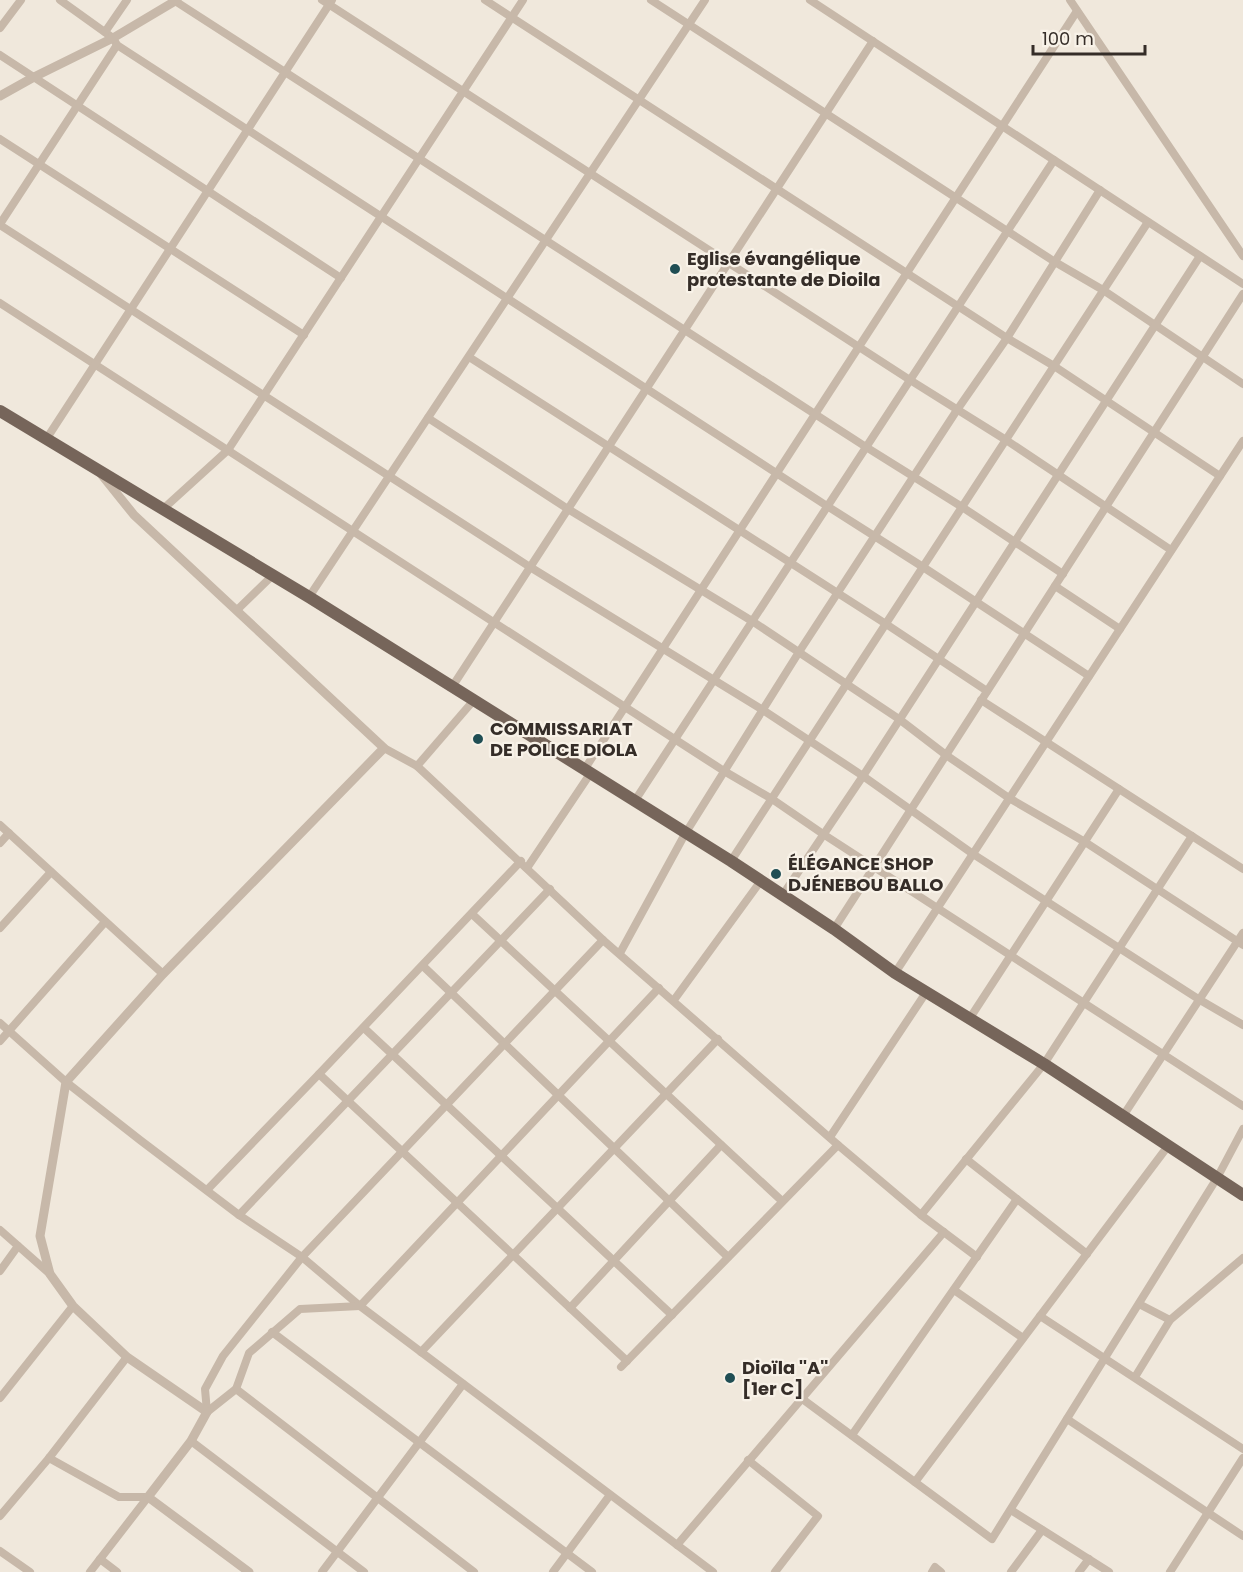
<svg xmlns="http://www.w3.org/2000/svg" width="1243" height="1572" font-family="Poppins,sans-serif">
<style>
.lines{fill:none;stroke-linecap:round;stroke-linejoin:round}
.minor{stroke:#c7b8a9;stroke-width:8}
.tertiary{stroke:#c7b8a9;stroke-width:9}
.primary{stroke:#76655a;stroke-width:12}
.poi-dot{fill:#204e54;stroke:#f8f2e8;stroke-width:2}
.labels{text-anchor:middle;stroke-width:4.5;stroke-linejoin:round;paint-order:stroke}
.poi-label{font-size:18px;font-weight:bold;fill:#352d28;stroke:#f8f2e8;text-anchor:start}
</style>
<rect width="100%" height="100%" fill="#f0e8dc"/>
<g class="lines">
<g class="minor">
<path d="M60 0 113 38 117 45 827 506 923 567 1089 676"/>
<path d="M322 0 910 380 1006 440 1171 550"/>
<path d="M485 0 1007 338 1054 366 1220 476"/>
<path d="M651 0 1055 262 1103 290 1243 384"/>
<path d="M810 0 1243 284"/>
<path d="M1070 0 1243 256"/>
<path d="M175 1 866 447 962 507 1063 574"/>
<path d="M0 28 21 0"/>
<path d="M105 32 127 0"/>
<path d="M0 55 341 278"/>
<path d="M0 139 304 335"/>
<path d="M0 224 117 45"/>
<path d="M0 225 530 567 763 710 863 776 973 854 1200 1000 1243 1025"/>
<path d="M0 303 724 771 772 799 823 834 1243 1106"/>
<path d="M469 357 886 624 987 691"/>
<path d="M428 418 568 509 752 621 899 719 946 755 1009 798 1085 842 1243 945"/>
<path d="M47 438 332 0"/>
<path d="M162 510 228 450 523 0"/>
<path d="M1055 586 1120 629"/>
<path d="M309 597 705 0"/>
<path d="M237 610 273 575"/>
<path d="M452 687 873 41"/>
<path d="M981 700 1243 869"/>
<path d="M384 748 417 766 603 940 838 1145 921 1215 977 1257"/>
<path d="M417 766 474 700"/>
<path d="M584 770 1077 11"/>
<path d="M634 802 1054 160"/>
<path d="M0 825 163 974"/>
<path d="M0 843 9 833"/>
<path d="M731 861 1148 222"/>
<path d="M527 868 590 774"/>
<path d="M782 896 863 776 1200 256"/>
<path d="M472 914 782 1201"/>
<path d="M0 928 51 872"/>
<path d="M834 929 1243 294"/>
<path d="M620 953 685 834 799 652 957 410 1007 338 1100 190"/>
<path d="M423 966 728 1257"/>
<path d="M895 973 1243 441"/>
<path d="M674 1000 760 882"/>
<path d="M970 1018 1119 789"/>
<path d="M0 1023 66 1082 140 1140 239 1215 302 1257 360 1306 713 1572"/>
<path d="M364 1028 672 1315"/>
<path d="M0 1041 105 922"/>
<path d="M319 1074 627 1361"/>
<path d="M1123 1116 1243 933"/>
<path d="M830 1137 927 991"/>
<path d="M966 1159 1087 1254"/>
<path d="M207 1190 319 1074 521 861"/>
<path d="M239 1215 550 889"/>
<path d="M921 1215 1044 1064 1192 836"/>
<path d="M0 1230 50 1274"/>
<path d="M0 1271 18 1246"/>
<path d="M954 1290 1023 1338"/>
<path d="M1139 1304 1170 1320"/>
<path d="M570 1308 721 1145"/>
<path d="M1040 1316 1243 1449"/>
<path d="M272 1332 592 1572"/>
<path d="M421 1352 718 1039"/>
<path d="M621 1367 838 1145"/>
<path d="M1135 1377 1170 1320 1243 1258"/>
<path d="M236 1389 474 1572"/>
<path d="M0 1398 73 1306"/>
<path d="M801 1398 992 1539 1217 1178 1243 1129"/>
<path d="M207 1412 236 1389 249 1353 300 1309 360 1306 659 988"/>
<path d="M207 1412 205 1389 223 1356 302 1257 603 940"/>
<path d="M1067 1419 1243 1536"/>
<path d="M852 1435 1017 1199"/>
<path d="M191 1441 364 1572"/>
<path d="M49 1458 119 1497H148"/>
<path d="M748 1460 818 1516 775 1572"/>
<path d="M915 1482 1168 1146"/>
<path d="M1011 1510 1109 1572"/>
<path d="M0 1516 49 1458 127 1357"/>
<path d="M677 1545 944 1232"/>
<path d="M0 1551 30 1572"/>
<path d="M100 1559 117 1572"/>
<path d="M90 1572 148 1497"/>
<path d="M322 1572 463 1384"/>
<path d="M553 1572 610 1495"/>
<path d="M932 1572 935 1567 941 1572"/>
<path d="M1011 1572 1042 1530"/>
<path d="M1079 1572 1089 1559"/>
<path d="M1170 1572 1243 1458"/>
</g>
<g class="tertiary">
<path d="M0 96 34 77 113 38 177 0"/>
<path d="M101 474 134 515 384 748 163 974 66 1082 40 1236 50 1274 73 1306 127 1357 207 1412 191 1441 148 1497 249 1572"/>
</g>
<path class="primary" d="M0 411 309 597 731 861 834 929 895 973 1044 1064 1243 1195"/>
</g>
<g class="poi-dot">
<circle cx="675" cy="269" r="6"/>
<circle cx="478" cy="739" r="6"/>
<circle cx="776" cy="874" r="6"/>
<circle cx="730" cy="1378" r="6"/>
</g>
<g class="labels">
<g class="poi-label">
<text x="687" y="265">Eglise évangélique<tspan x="687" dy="21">protestante de Dioila</tspan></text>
<text x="490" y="735">COMMISSARIAT<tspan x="490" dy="21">DE POLICE DIOLA</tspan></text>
<text x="788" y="870">ÉLÉGANCE SHOP<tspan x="788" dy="21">DJÉNEBOU BALLO</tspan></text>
<text x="742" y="1374">Dioïla ''A''<tspan x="742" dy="21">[1er C]</tspan></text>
</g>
</g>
<path d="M1033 45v9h112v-9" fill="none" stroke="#352d28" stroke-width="3"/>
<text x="1042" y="45" font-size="18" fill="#352d28" stroke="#f8f2e8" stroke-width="4.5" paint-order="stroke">100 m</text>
</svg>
